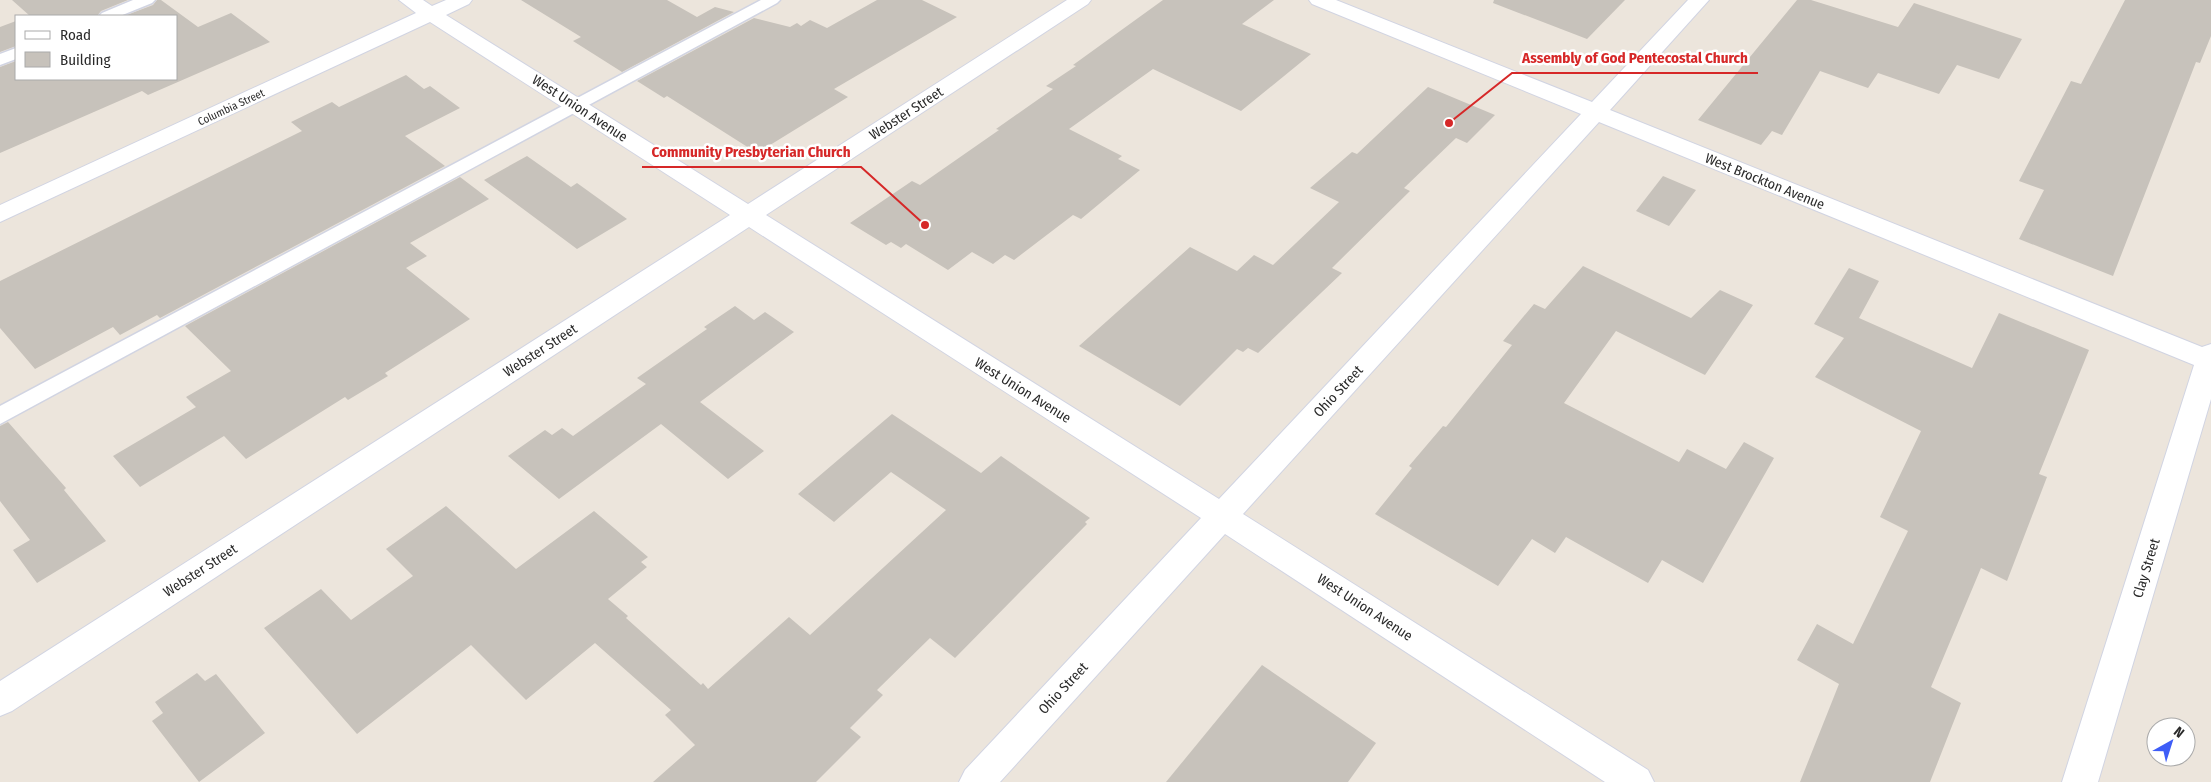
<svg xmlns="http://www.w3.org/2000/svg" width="2211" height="782" font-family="'Fira Sans Condensed',sans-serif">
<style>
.building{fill:#c7c2bb}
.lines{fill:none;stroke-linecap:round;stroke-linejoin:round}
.lane-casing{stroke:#d1d4e2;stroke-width:3}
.street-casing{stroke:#d1d4e2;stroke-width:2}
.lane{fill:#fff;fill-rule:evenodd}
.street{fill:#fff;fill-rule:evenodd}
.labels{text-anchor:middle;stroke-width:5;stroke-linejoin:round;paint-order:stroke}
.far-street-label{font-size:11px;fill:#2a2a2a;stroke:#fff}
.street-label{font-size:14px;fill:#2a2a2a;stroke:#fff}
.leader{fill:none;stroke:#d62828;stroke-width:2}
.callout-dot{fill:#d62828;stroke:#fff;stroke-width:2}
.callout-label{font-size:15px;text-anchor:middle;font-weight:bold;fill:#d62828;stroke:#fff;stroke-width:5;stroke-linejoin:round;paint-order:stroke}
</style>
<rect width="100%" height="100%" fill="#ece5dc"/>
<g class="building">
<path d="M12 0H128L101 11 97 16H30Z"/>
<path d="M157 0H161L198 27 231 13 270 42 148 95 142 91 0 153V67L16 61V79H176V16H124L153 5Z"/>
<path d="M521 0H667L697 17 715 7 734 12 622 72 573 41 581 37Z"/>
<path d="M877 0H922L957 17 834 89 848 97 757 153 667 96 664 98 637 81 754 18 790 27 797 23 801 26 810 20 827 28Z"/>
<path d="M1163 0H1274L1242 24 1311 54 1241 111 1153 69 1069 129 1122 156 1118 159 1140 170 1081 219 1073 215 1014 260 1005 255 993 264 972 252 948 270 906 244 901 248 891 242 886 245 850 223 912 181 920 185 999 130 996 129 1053 89 1046 86 1076 66 1073 65Z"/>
<path d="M1494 0H1625L1587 39 1493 3Z"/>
<path d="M1797 0H1811L1898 27 1914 3 2022 39 1999 79 1957 65 1939 94 1878 73 1868 88 1820 71 1782 135 1772 131 1761 145 1698 120Z"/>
<path d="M2125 0H2211V36L2200 63 2196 62 2113 276 2019 239 2044 190 2019 181 2071 81 2081 84Z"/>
<path d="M16 21V46L0 52V27Z"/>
<path d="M406 75 424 89 430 86 460 108 405 136 445 166 160 318 157 315 120 335 113 327 35 369 0 328V281L302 131 291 122 332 102 339 107Z"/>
<path d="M1428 87 1495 115 1467 143 1456 138 1404 188 1410 191 1332 268 1342 273 1258 353 1248 348 1243 352 1237 349 1180 406 1079 346 1190 247 1237 271 1254 255 1273 265 1339 202 1310 188 1352 152 1357 154Z"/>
<path d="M527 156 571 187 577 183 627 219 577 249 484 180Z"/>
<path d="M1663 176 1696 190 1669 226 1636 211Z"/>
<path d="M460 177 489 199 410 243 427 256 406 268 470 319 385 373 388 376 348 400 345 397 246 459 224 436 140 487 113 456 196 407 186 397 231 371 185 326Z"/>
<path d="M1583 266 1691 318 1720 290 1753 305 1705 375 1616 331 1564 403 1679 462 1687 449 1726 469 1744 442 1774 458 1703 583 1662 560 1648 583 1566 537 1555 553 1532 539 1498 586 1375 514 1412 468 1409 466 1443 426 1446 427 1512 345 1503 341 1534 304 1545 309Z"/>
<path d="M1849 268 1879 281 1859 318 1972 368 1999 313 2089 350 2039 474 2047 477 2007 581 1981 568 1931 687 1961 703 1930 782H1800L1839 684 1797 660 1817 624 1853 644 1908 531 1880 517 1921 431 1815 377 1844 338 1814 324Z"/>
<path d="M735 306 754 320 765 312 794 332 700 402 764 451 728 479 661 424 559 499 508 456 545 430 552 435 562 428 573 436 646 384 637 378 707 329 704 327Z"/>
<path d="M892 414 981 473 1001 456 1090 518 1085 522 1087 524 955 658 930 638 877 690 883 695 850 728 861 737 816 782H653L695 745 665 715 671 710 595 643 526 700 471 645 357 734 264 628 321 589 351 620 413 576 386 549 446 506 516 569 594 511 648 557 641 562 647 567 608 599 628 616 626 618 701 685 703 683 708 689 789 617 810 635 946 510 891 472 834 522 798 494Z"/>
<path d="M8 422 66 488 64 490 106 541 37 583 13 550 30 540 0 501V426Z"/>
<path d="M1262 665 1376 743 1348 782H1166Z"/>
<path d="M197 673 205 681 216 674 265 733 199 782 152 721 163 713 155 702Z"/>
</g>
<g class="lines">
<defs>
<g id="lane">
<path d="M133 0H155L152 3 120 16H99L102 13Z"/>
<path d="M761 0H780L777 3 0 424V406Z"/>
<path d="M16 48V59L0 65V54Z"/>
</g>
<path id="street" d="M399 0H423L432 6 446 0H472L469 4 446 15 748 204 1067 0H1091L1088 4 766 215 1219 499 1581 114 1312 4 1309 0H1336L1592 102 1688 0H1709L1610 110 2202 347 2211 344V399L2098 782H2062L2194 365 1599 122 1243 514 1648 770 1654 782H1605L1225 534 1000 782H959L965 770 1201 518 749 227 12 711 0 716V681L730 215 430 22 0 222V205L416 13Z"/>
</defs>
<use href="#lane" class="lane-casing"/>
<use href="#street" class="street-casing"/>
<use href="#lane" class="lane"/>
<use href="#street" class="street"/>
</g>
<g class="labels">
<g class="far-street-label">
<text transform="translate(231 107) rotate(-25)" y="4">Columbia Street</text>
</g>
<g class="street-label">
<text transform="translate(580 108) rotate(33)" y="5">West Union Avenue</text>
<text transform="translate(906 113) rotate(-33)" y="5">Webster Street</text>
<text transform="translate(1765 181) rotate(22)" y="5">West Brockton Avenue</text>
<text transform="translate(540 350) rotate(-33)" y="5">Webster Street</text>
<text transform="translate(1023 390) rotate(32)" y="5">West Union Avenue</text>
<text transform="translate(1338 391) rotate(-47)" y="5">Ohio Street</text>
<text transform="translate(2146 568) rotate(-73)" y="5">Clay Street</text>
<text transform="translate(200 570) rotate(-33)" y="5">Webster Street</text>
<text transform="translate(1365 607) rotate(33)" y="5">West Union Avenue</text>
<text transform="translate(1063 688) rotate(-47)" y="5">Ohio Street</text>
</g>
</g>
<path class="leader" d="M1449 123L1512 73H1758M925 225L861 167H642"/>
<g class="callout-dot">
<circle cx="1449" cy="123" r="5"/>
<circle cx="925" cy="225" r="5"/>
</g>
<g class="callout-label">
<text x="1635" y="63">Assembly of God Pentecostal Church</text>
<text x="751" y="157">Community Presbyterian Church</text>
</g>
<rect x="15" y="15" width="162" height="65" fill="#ffffff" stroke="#aaaaaa"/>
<rect x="25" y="31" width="25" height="8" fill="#ffffff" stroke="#aaaaaa"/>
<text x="60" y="40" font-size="15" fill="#2a2a2a">Road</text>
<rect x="25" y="52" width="25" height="15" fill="#c7c2bb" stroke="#aaaaaa"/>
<text x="60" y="65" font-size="15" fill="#2a2a2a">Building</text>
<g transform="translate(2171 742) rotate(39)"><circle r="24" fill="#ffffff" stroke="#aaaaaa"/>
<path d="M0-4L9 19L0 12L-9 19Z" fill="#3e5df7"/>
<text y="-8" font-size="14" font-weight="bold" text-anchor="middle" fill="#2a2a2a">N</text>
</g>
</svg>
